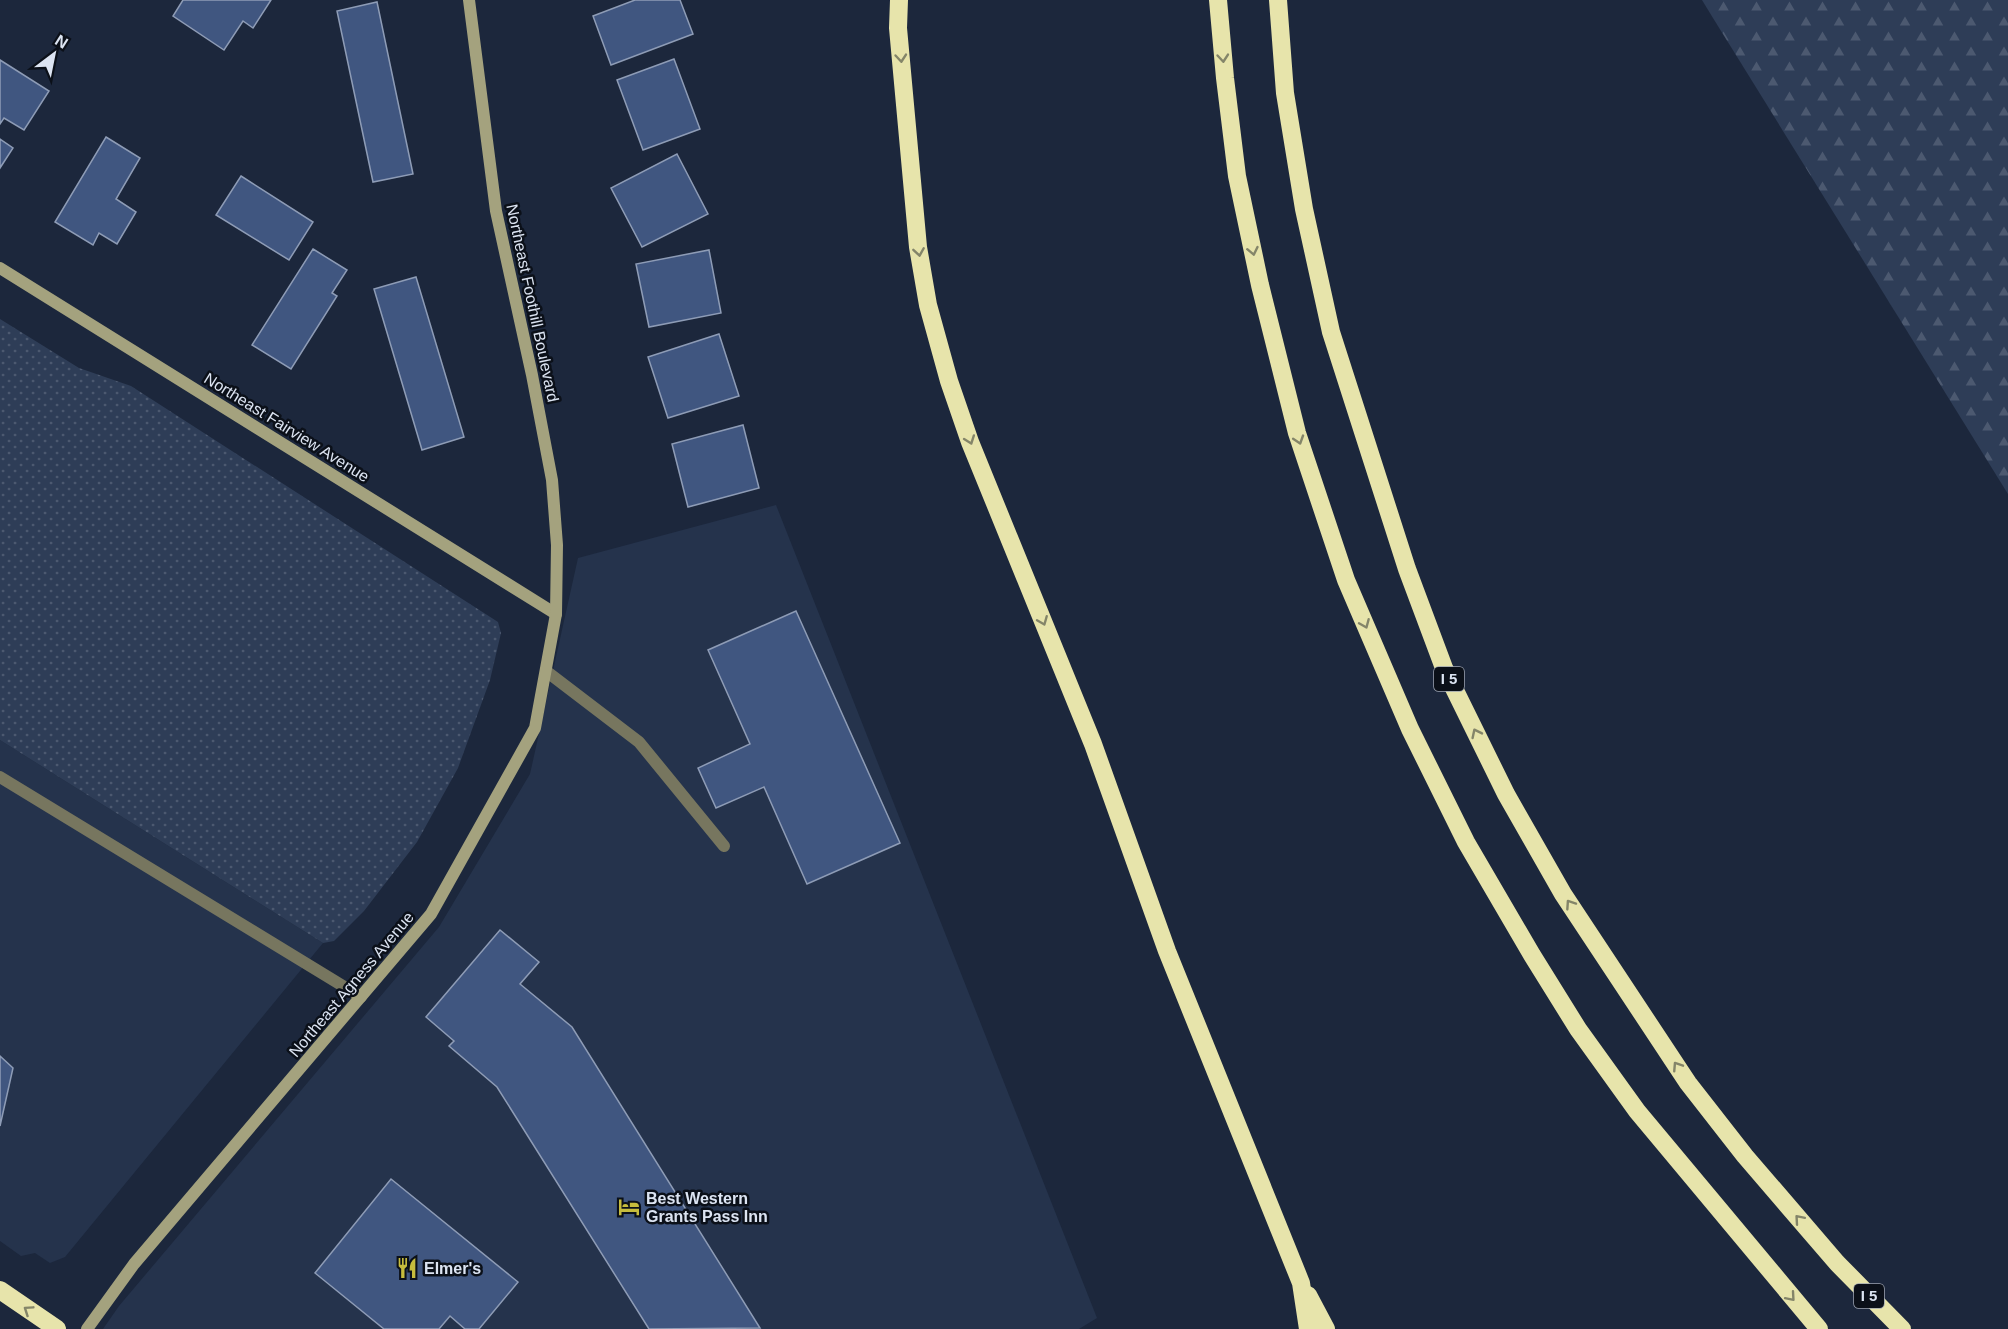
<svg xmlns="http://www.w3.org/2000/svg" width="2008" height="1329" font-family="Helvetica,sans-serif">
<style>
.built{fill:#25334c}
.grass{fill:url(#grass-dots)}
.forest{fill:url(#forest-firs)}
.building{fill:#405680;stroke:#8e9cb6;stroke-width:1.5}
.lines{fill:none;stroke-linecap:round;stroke-linejoin:round}
.lane{stroke:#77765f;stroke-width:12}
.secondary{stroke:#a4a27e;stroke-width:12}
.highway{stroke:#e7e4ab;stroke-width:18}
.oneway{stroke:#848569}
.labels{text-anchor:middle;stroke-width:5;stroke-linejoin:round;paint-order:stroke}
.shield{fill:#0b1019;stroke:#9da4b1;stroke-width:1.5}
.shield-label{font-size:15px;font-weight:bold;fill:#dce4f2}
.street-label{font-size:16px;fill:#dce4f2;stroke:#0b1019}
.poi-label{font-size:16px;font-weight:bold;fill:#dce4f2;stroke:#0b1019;text-anchor:start}
</style>
<defs>
<pattern id="grass-dots" width="8" height="8" patternUnits="userSpaceOnUse" patternTransform="scale(1.5)"><rect width="8" height="8" fill="#2e3d57"/><path d="M2 2h.1M6 6h.1" fill="none" stroke="#4c5970" stroke-width="1.8" stroke-linecap="round"/></pattern>
<pattern id="forest-firs" width="22" height="20" patternUnits="userSpaceOnUse" patternTransform="scale(1.5)"><rect width="22" height="20" fill="#2e3d57"/><path d="M5 1l3.5 6h-7zM16 11l3.5 6h-7z" fill="#4c5970"/></pattern>
</defs>
<rect width="100%" height="100%" fill="#1c273c"/>
<g class="built">
<path d="M776 505 1097 1318 1079 1329H103L119 1306 439 927 530 774 578 558Z"/>
<path d="M0 740 323 943 65 1257 50 1263 35 1253 21 1256 0 1241Z"/>
</g>
<path class="grass" d="M0 319 79 368 131 386 498 622 501 633 490 680 458 768 417 842 364 911 334 941 323 943 0 740Z"/>
<path class="forest" d="M1702 0H2008V494L1713 18Z"/>
<g class="building">
<path d="M183 0H271L253 28 243 21 224 50 173 16Z"/>
<path d="M635 0H680L693 34 611 65 593 16Z"/>
<path d="M377 2 413 174 373 182 337 11Z"/>
<path d="M674 59 700 129 643 150 617 80Z"/>
<path d="M0 60 49 91 24 130 4 118 0 124Z"/>
<path d="M106 137 140 158 116 199 136 212 117 244 99 233 93 245 55 222Z"/>
<path d="M0 139 13 148 0 168Z"/>
<path d="M677 154 708 214 642 247 611 188Z"/>
<path d="M241 176 313 222 289 260 216 215Z"/>
<path d="M313 249 347 270 332 293 337 296 291 369 252 345Z"/>
<path d="M709 250 721 313 649 327 636 264Z"/>
<path d="M416 277 464 437 422 450 374 289Z"/>
<path d="M719 334 739 396 668 418 648 357Z"/>
<path d="M743 425 759 488 688 507 672 444Z"/>
<path d="M796 611 900 843 807 884 764 787 716 808 698 768 750 744 708 650Z"/>
<path d="M500 930 539 962 520 984 572 1027 760 1328 649 1329 497 1087 449 1046 454 1041 426 1017Z"/>
<path d="M0 1056 13 1068 0 1126Z"/>
<path d="M391 1179 518 1282 479 1329H465L450 1316 439 1329H384L315 1273Z"/>
</g>
<g class="lines">
<g class="lane">
<path d="M546 671 639 742 724 846"/>
<path d="M0 777 361 997"/>
</g>
<g class="secondary">
<path d="M0 268 556 614"/>
<path d="M87 1329 134 1264 431 914 535 728 556 614 557 545 552 480 532 375 496 211 469 0"/>
</g>
<g class="highway">
<path d="M899 0 898 28 918 247 928 305 949 381 970 442 1093 744 1167 951 1301 1283 1308 1329"/>
<path d="M1218 0 1225 78 1237 176 1260 285 1297 433 1346 580 1410 729 1466 842 1532 955 1578 1029 1637 1111 1819 1329"/>
<path d="M1278 0 1285 93 1304 209 1331 332 1407 569 1444 668 1506 794 1563 894 1688 1083 1745 1156 1837 1263 1902 1329"/>
<path d="M0 1290 57 1329"/>
<path d="M1308 1295 1326 1329"/>
</g>
</g>
<defs><path id="oneway-chevron" d="M-2-3.5L2.5 0L-2 3.5" fill="none" stroke-width="1.6" stroke-linecap="round" stroke-linejoin="round" transform="scale(1.5)"/></defs>
<g class="oneway">
<use href="#oneway-chevron" transform="translate(901 58) rotate(85)"/>
<use href="#oneway-chevron" transform="translate(1223 58) rotate(85)"/>
<use href="#oneway-chevron" transform="translate(1253 251) rotate(78)"/>
<use href="#oneway-chevron" transform="translate(919 252) rotate(81)"/>
<use href="#oneway-chevron" transform="translate(970 440) rotate(70)"/>
<use href="#oneway-chevron" transform="translate(1299 440) rotate(72)"/>
<use href="#oneway-chevron" transform="translate(1043 621) rotate(68)"/>
<use href="#oneway-chevron" transform="translate(1365 624) rotate(67)"/>
<use href="#oneway-chevron" transform="translate(1476 733) rotate(-116)"/>
<use href="#oneway-chevron" transform="translate(1570 904) rotate(-124)"/>
<use href="#oneway-chevron" transform="translate(1677 1066) rotate(-123)"/>
<use href="#oneway-chevron" transform="translate(1799 1219) rotate(-131)"/>
<use href="#oneway-chevron" transform="translate(1791 1297) rotate(49)"/>
<use href="#oneway-chevron" transform="translate(28 1310) rotate(-146)"/>
</g>
<defs>
<symbol id="hotel-bare" viewBox="-9 -9 18 18"><path d="M-6-4.5h1.5V1H6V5H4.5V3h-9V5H-6ZM-4 0a1.8 1.8 0 1 1 3.6 0ZM.5 0V-2.5h3Q6-2.5 6 0Z" fill="#c6bc3d" stroke="#0b1019" stroke-width="2.5" paint-order="stroke"/></symbol>
<symbol id="restaurant-bare" viewBox="-9 -9 18 18"><path d="M-5-6h1v4h1v-4h1v4h1v-4h1v5L-1.5 .5V6h-2V.5L-5-1ZM5-6V6H3V1.5H1.5Q1.5-4 5-6Z" fill="#c6bc3d" stroke="#0b1019" stroke-width="2.5" paint-order="stroke"/></symbol>
</defs>
<g fill-rule="evenodd">
<use href="#hotel-bare" x="614" y="1192" width="30" height="30"/>
<use href="#restaurant-bare" x="392" y="1253" width="30" height="30"/>
</g>
<g class="labels">
<g class="shield">
<rect x="1434" y="667" width="30" height="24" rx="4.5"/>
<rect x="1854" y="1284" width="30" height="24" rx="4.5"/>
</g>
<g class="shield-label">
<text x="1449" y="684">I 5</text>
<text x="1869" y="1301">I 5</text>
</g>
<g class="street-label">
<text transform="translate(533 303) rotate(78)" y="6">Northeast Foothill Boulevard</text>
<text transform="translate(287 427) rotate(32)" y="6">Northeast Fairview Avenue</text>
<text transform="translate(351 984) rotate(-50)" y="6">Northeast Agness Avenue</text>
</g>
<g class="poi-label">
<text x="646" y="1204">Best Western<tspan x="646" dy="18">Grants Pass Inn</tspan></text>
<text x="424" y="1274">Elmer's</text>
</g>
</g>
<g transform="translate(54 54) rotate(32)" stroke="#0b1019" stroke-width="4.5" paint-order="stroke">
<path d="M0-4.5L10 22L0 15L-10 22Z" fill="#dce4f2"/>
<text y="-9" font-size="16" font-weight="bold" text-anchor="middle" fill="#dce4f2">N</text>
</g>
</svg>
